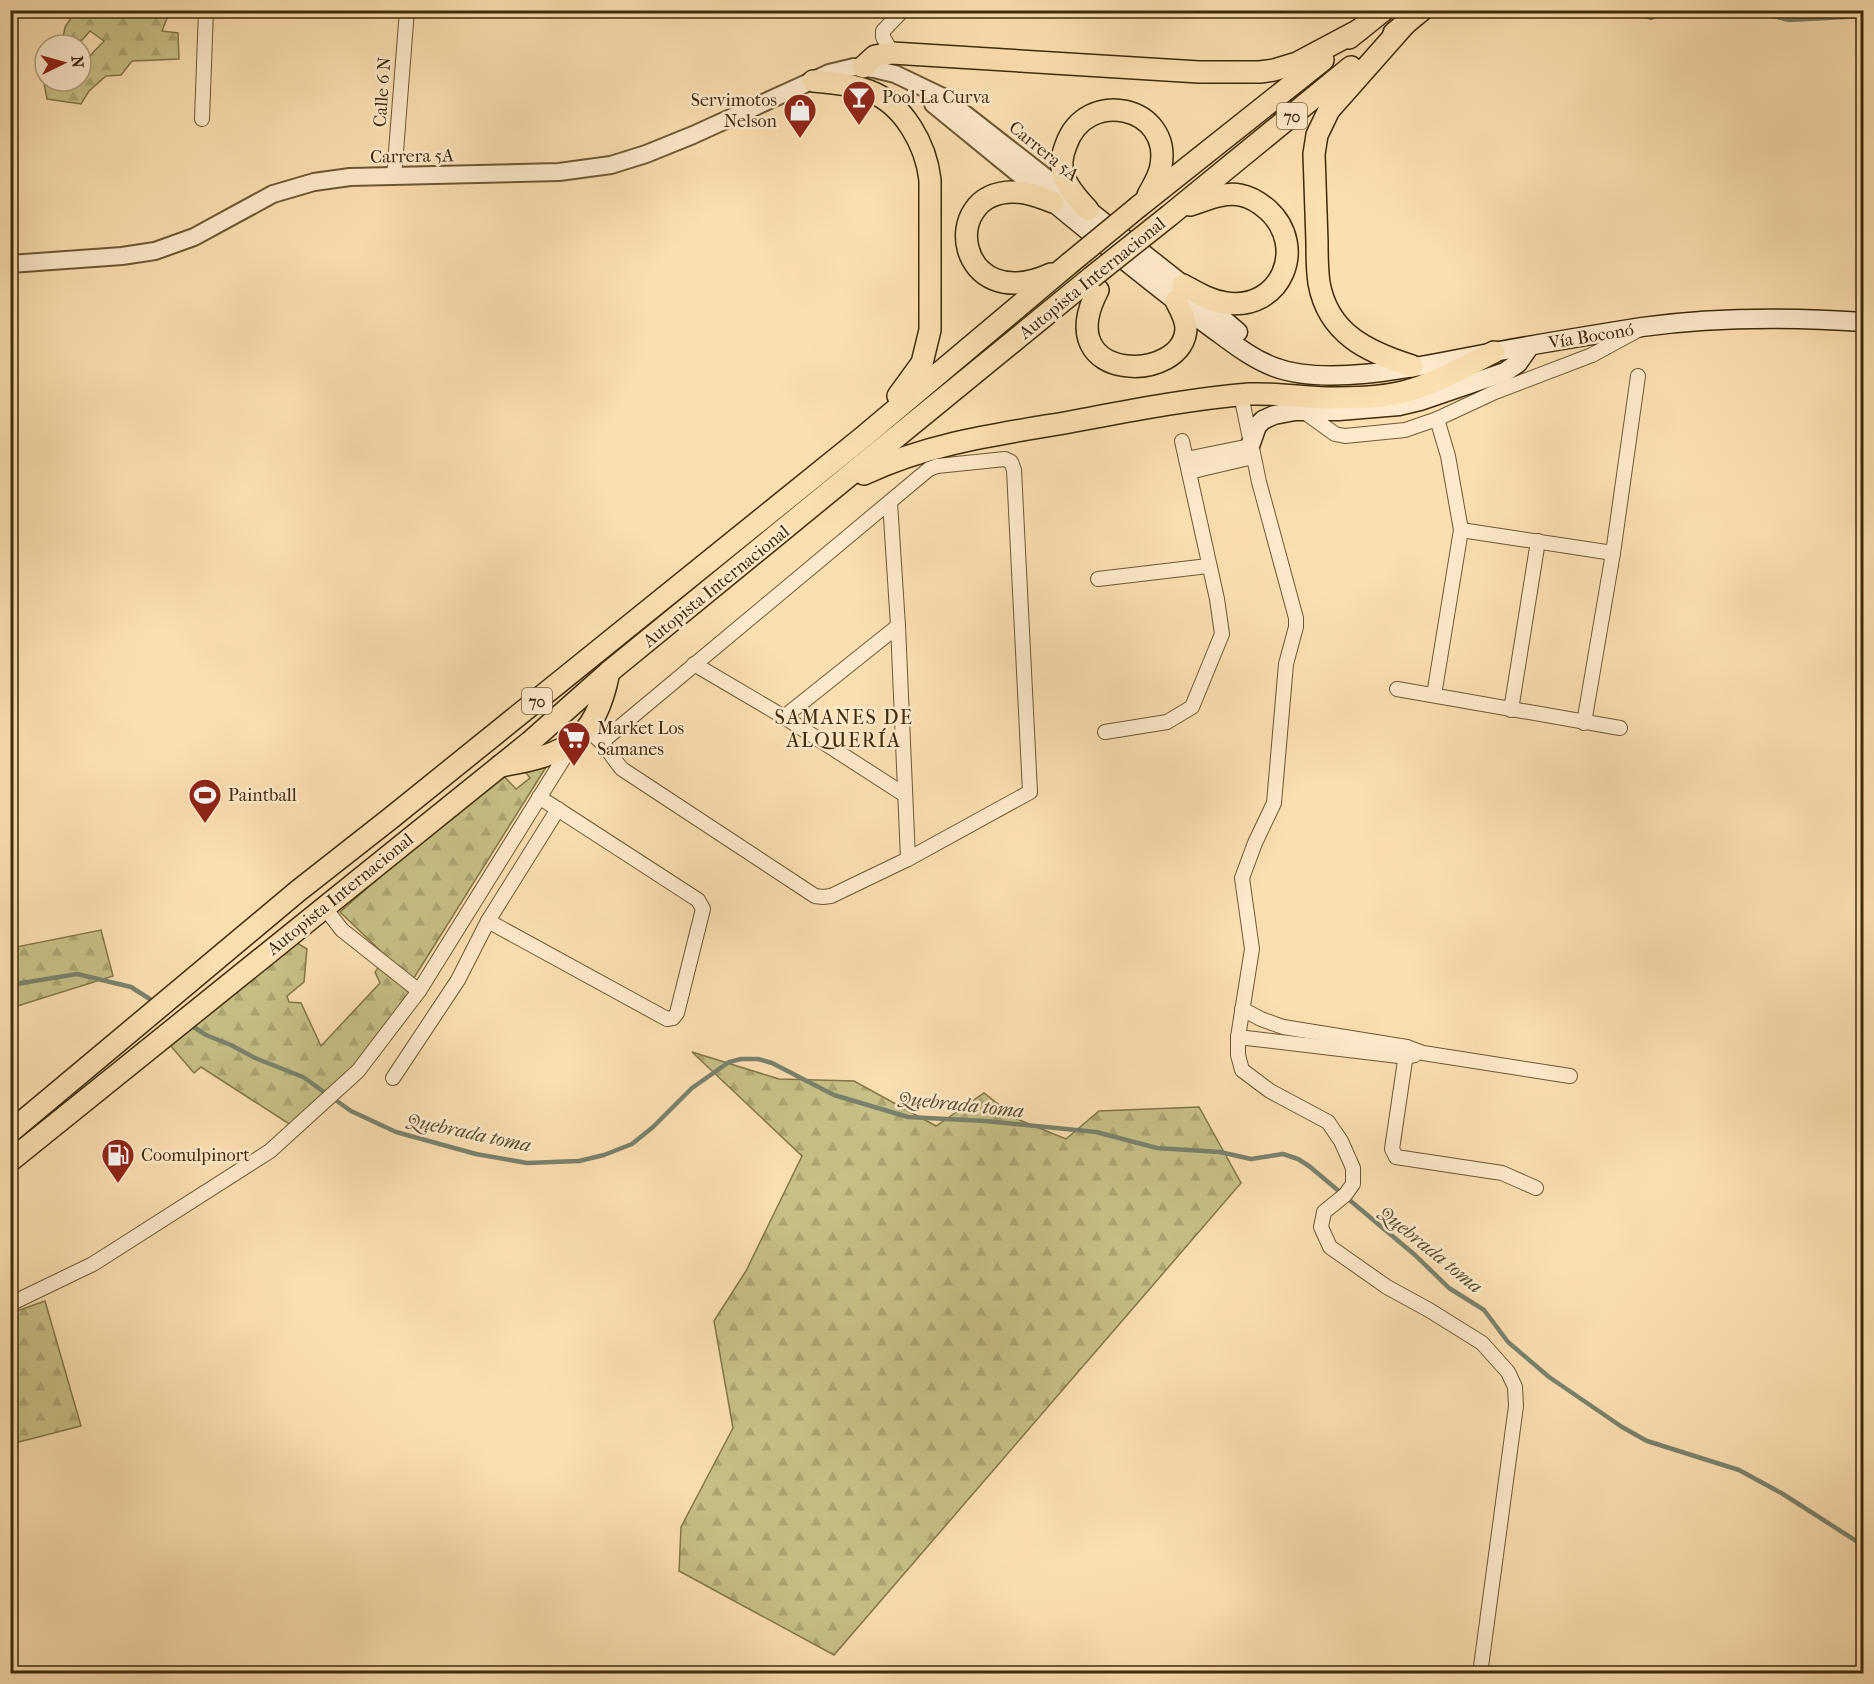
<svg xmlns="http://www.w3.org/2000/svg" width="1874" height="1684" font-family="'IM FELL French Canon',serif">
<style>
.forest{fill:url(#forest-firs);stroke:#837648;stroke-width:1.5}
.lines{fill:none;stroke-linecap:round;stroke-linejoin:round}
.stream{stroke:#79826d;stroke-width:4.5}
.minor-casing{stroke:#6e5834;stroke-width:16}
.tertiary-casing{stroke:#6e5834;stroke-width:20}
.secondary-casing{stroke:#3f2b0a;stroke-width:21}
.trunk-casing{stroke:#3f2b0a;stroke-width:24}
.minor{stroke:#fdeacc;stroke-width:14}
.tertiary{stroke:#fdeacc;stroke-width:16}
.secondary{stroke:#fdeacc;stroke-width:18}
.trunk{stroke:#fcdfb1;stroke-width:21}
.trunk-bridge-casing{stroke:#3f2b0a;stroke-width:24;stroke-linecap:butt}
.trunk-bridge{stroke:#fcdfb1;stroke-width:21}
.labels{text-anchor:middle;stroke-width:5;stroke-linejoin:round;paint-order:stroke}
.shield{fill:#fdeacc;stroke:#786444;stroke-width:1.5}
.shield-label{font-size:16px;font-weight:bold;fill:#3f2b0a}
.street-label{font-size:18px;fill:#3f2b0a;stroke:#fdeacc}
.poi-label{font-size:18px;fill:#3f2b0a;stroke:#fdeacc;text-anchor:start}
.neighbourhood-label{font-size:20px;letter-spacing:1.5px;fill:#3f2b0a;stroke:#fdeacc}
.water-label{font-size:20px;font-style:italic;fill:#574f33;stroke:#fdeacc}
</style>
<defs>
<pattern id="forest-firs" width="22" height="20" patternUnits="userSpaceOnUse" patternTransform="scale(1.5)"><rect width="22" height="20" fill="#c7c086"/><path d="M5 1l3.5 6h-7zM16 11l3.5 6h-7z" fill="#aca572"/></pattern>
</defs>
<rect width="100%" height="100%" fill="#fcdfb1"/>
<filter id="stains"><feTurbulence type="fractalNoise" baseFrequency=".00333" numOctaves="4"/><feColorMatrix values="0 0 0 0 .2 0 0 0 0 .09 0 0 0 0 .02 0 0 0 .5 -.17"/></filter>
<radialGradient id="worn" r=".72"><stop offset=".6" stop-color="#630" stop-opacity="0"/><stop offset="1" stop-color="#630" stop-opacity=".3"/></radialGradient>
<g class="forest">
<path d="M72 11H103L107 14 111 11H170L162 31 178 33 179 59 132 61 121 75 106 76 89 91 81 104 47 99 43 78 45 77V81H81V65L104 41 90 31 82 40 72 41 69 45H56L63 38 65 27 71 18Z"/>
<path d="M548 764 412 981 340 912 500 772 516 789 530 778 521 766Z"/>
<path d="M101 930 113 976 11 1008V948Z"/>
<path d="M297 943 307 949 304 982 287 996 289 1002 301 1003 321 1046 380 983 375 972 380 965 415 992 360 1065 294 1127 201 1067 194 1073 170 1045Z"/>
<path d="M692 1052 779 1079 854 1081 936 1126 984 1093 1017 1119 1066 1139 1099 1111 1199 1107 1241 1183 834 1655 679 1571 681 1527 733 1428 714 1321 746 1271 802 1156Z"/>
<path d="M45 1301 81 1426 11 1444V1313Z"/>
</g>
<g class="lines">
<g class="stream">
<path d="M1632 10 1651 18 1669 10"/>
<path d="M1751 10 1789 20 1864 16"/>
<path d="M10 985 77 974 131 987 156 1003"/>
<path d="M189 1024 206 1035 231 1045 255 1058 303 1077 351 1111 396 1132 476 1154 527 1163 579 1161 604 1155 632 1144 653 1127 692 1088 729 1062 741 1059H758L772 1063 834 1095 908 1117 985 1121 1096 1132 1157 1148 1220 1152 1251 1159 1283 1154 1298 1159 1309 1166 1415 1255 1449 1288 1484 1310 1508 1342 1549 1377 1622 1427 1647 1441 1739 1470 1783 1494 1864 1546"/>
</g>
<defs>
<g id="minor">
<path d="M892 53 883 37V31L903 10"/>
<path d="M202 119 206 10"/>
<path d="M394 177 407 10"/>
<path d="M1241 395 1259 482 1296 618V627L1286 664 1274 803 1255 843 1242 878 1252 949 1238 1037V1055L1242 1070 1270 1091 1328 1122 1341 1141 1353 1168V1184L1345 1195 1324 1212 1321 1227 1330 1247 1387 1287 1429 1310 1482 1343 1508 1372 1515 1387 1516 1406 1480 1674"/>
<path d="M1303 411 1335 434 1345 436 1405 430 1437 419 1495 392 1592 355 1638 330"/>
<path d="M1186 459 1250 446"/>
<path d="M1189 472 1253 457"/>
<path d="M890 502 898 626 908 859"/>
<path d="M1461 530 1613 553"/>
<path d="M1098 579 1208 566"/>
<path d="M694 664 784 717 905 795"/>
<path d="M1397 689 1620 728"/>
<path d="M1434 695 1461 530 1448 456 1437 419"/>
<path d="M1511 710 1538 541"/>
<path d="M784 717 898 626"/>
<path d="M1584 723 1613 553 1638 376"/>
<path d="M587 731C606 742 608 753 622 769L815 896 823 897 831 896 908 859 1030 792 1014 470 1011 462 1005 459 937 466 929 469 603 741"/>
<path d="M1105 732 1167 722 1192 707 1222 634 1217 599 1182 441"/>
<path d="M324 907 342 930 419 991"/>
<path d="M488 921 667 1019 673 1018 677 1013 703 909 698 900 539 797"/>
<path d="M1242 1009 1261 1019 1283 1027 1407 1047 1423 1053 1570 1076"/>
<path d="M1238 1037 1407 1057 1415 1055"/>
<path d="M1407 1047 1392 1149 1396 1157 1502 1173 1536 1188"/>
<path d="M393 1078 458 980 488 921 558 809"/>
<path d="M10 1304 93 1264 270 1151 358 1071 419 991 572 745"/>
</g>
<g id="tertiary">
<path d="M933 104 1048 198"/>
<path d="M10 264 122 256 155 251 194 237 273 194 314 182 350 177 559 172 611 165 646 154 693 135 829 73 854 67 874 69 895 74 943 97 1075 200"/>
</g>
<g id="secondary">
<path d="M1053 202C1104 244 1156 287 1209 326 1230 341 1250 358 1274 367 1332 389 1434 363 1494 352 1543 343 1592 335 1642 327 1714 317 1790 317 1864 322"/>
<path d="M1088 210 1183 285 1238 332"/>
<path d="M1250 446 1257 426 1263 420 1274 415 1295 411H1339L1399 406 1420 401 1505 372 1518 363 1530 346"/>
</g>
<g id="trunk">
<path d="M1405 24 1329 110 1317 135 1314 154C1315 183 1316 212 1317 242 1317 255 1317 269 1319 283 1328 334 1368 352 1412 366"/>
<path d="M1394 33 1422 10"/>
<path d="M1349 38 1384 10"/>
<path d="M863 67 875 56 892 53 1199 72H1260L1274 70 1297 63 1359 30"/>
<path d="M813 81C832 83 851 84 869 91 904 104 926 145 930 180V330L922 363 898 396"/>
<path d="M1138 207 1323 60"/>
<path d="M1088 210C1079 200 1068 189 1064 176 1060 166 1062 155 1066 145 1086 87 1172 106 1161 166 1159 177 1153 186 1148 195"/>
<path d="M1170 215 1351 67"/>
<path d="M1051 274C956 317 938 192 1013 192 1027 192 1040 197 1053 202"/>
<path d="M1183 285C1196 292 1210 301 1226 303 1281 311 1308 247 1268 210 1260 203 1251 197 1240 195 1223 192 1206 200 1190 205"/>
<path d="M1098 290C1048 385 1187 384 1186 327 1185 317 1180 309 1176 301"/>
<path d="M864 474C929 443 999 434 1070 422 1129 411 1189 399 1249 394 1274 393 1300 397 1326 398 1351 398 1378 398 1403 392 1435 384 1464 367 1494 352"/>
<path d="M500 766C566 755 595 742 609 672"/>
<path d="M10 1132 298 891 391 818 862 438 1070 263"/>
<path d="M10 1161 530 742 609 672 1092 277"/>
</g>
</defs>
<use href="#minor" class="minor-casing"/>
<use href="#tertiary" class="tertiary-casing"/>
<use href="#secondary" class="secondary-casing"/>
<use href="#trunk" class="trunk-casing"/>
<use href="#minor" class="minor"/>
<use href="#tertiary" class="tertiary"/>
<use href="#secondary" class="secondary"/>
<use href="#trunk" class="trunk"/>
<defs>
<g id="trunk-bridge">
<path d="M1070 263 1138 207"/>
<path d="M1092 277 1170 215"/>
</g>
</defs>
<use href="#trunk-bridge" class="trunk-bridge-casing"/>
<use href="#trunk-bridge" class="trunk-bridge"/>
</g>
<defs>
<symbol id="bar-pin" viewBox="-11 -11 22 30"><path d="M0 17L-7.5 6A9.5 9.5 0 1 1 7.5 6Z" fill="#8f2418" stroke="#fdeacc"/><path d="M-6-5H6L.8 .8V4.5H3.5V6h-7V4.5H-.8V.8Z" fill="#fff"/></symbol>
<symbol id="shop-pin" viewBox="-11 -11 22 30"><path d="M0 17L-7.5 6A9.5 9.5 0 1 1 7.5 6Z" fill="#8f2418" stroke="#fdeacc"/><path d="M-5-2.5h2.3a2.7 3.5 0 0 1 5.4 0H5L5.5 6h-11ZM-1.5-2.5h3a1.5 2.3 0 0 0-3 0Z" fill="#fff"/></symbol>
<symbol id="supermarket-pin" viewBox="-11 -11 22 30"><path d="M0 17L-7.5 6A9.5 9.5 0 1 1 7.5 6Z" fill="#8f2418" stroke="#fdeacc"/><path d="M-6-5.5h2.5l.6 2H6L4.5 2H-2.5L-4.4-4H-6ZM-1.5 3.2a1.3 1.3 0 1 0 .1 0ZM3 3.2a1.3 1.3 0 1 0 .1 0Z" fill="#fff"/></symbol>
<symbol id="stadium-pin" viewBox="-11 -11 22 30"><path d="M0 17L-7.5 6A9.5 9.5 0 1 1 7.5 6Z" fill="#8f2418" stroke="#fdeacc"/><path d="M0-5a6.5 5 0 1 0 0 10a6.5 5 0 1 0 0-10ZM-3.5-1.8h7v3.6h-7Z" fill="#fff"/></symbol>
<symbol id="fuel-pin" viewBox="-11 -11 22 30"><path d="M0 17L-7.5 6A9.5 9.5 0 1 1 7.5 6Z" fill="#8f2418" stroke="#fdeacc"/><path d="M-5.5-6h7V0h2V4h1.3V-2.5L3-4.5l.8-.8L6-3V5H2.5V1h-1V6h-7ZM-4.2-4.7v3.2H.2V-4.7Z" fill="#fff"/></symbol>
</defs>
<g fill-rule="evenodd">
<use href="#bar-pin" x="840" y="78" width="38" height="52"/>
<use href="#shop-pin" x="781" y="91" width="38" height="52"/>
<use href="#supermarket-pin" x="555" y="719" width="38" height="52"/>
<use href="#stadium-pin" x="186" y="776" width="38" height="52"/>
<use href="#fuel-pin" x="99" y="1136" width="38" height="52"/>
</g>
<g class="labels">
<g class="shield">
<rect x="1277" y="103" width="30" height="26" rx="4.5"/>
<rect x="522" y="688" width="30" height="26" rx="4.5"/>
</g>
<g class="shield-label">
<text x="1292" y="122">70</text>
<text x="537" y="707">70</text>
</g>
<g class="street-label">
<text transform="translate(382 92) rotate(-86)" y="6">Calle 6 N</text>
<text transform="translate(1044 151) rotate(39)" y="6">Carrera 5A</text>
<text transform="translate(412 156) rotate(-1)" y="6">Carrera 5A</text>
<text transform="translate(1092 278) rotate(-39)" y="6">Autopista Internacional</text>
<text transform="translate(1591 336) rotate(-9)" y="6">Vía Boconó</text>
<text transform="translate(716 586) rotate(-39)" y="6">Autopista Internacional</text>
<text transform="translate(340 894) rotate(-39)" y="6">Autopista Internacional</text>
</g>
<g class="poi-label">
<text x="882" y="103">Pool La Curva</text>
<text x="777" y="106" text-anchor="end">Servimotos<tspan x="777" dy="21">Nelson</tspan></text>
<text x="597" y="734">Market Los<tspan x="597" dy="21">Samanes</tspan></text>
<text x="228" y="801">Paintball</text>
<text x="141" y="1161">Coomulpinort</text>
</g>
<g class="neighbourhood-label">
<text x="844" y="724">SAMANES DE<tspan x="844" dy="23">ALQUERÍA</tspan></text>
</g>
<g class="water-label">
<text transform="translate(961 1104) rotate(6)" y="7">Quebrada toma</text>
<text transform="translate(469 1132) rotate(12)" y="7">Quebrada toma</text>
<text transform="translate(1431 1249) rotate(39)" y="7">Quebrada toma</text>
</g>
</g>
<rect width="1874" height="1684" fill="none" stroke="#fcdfb1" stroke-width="36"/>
<rect x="12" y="12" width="1850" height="1660" fill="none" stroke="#3f2b0a" stroke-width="3"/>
<rect x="18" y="18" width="1838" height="1648" fill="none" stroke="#3f2b0a" stroke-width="1.5"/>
<g transform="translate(63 63) rotate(85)"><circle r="28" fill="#fdeacc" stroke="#b19e7e" stroke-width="1.5"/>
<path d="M0-4.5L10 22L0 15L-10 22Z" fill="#8f2418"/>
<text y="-9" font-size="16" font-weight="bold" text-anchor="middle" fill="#3f2b0a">N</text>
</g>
<rect width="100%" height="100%" filter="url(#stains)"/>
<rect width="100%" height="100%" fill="url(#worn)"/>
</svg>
